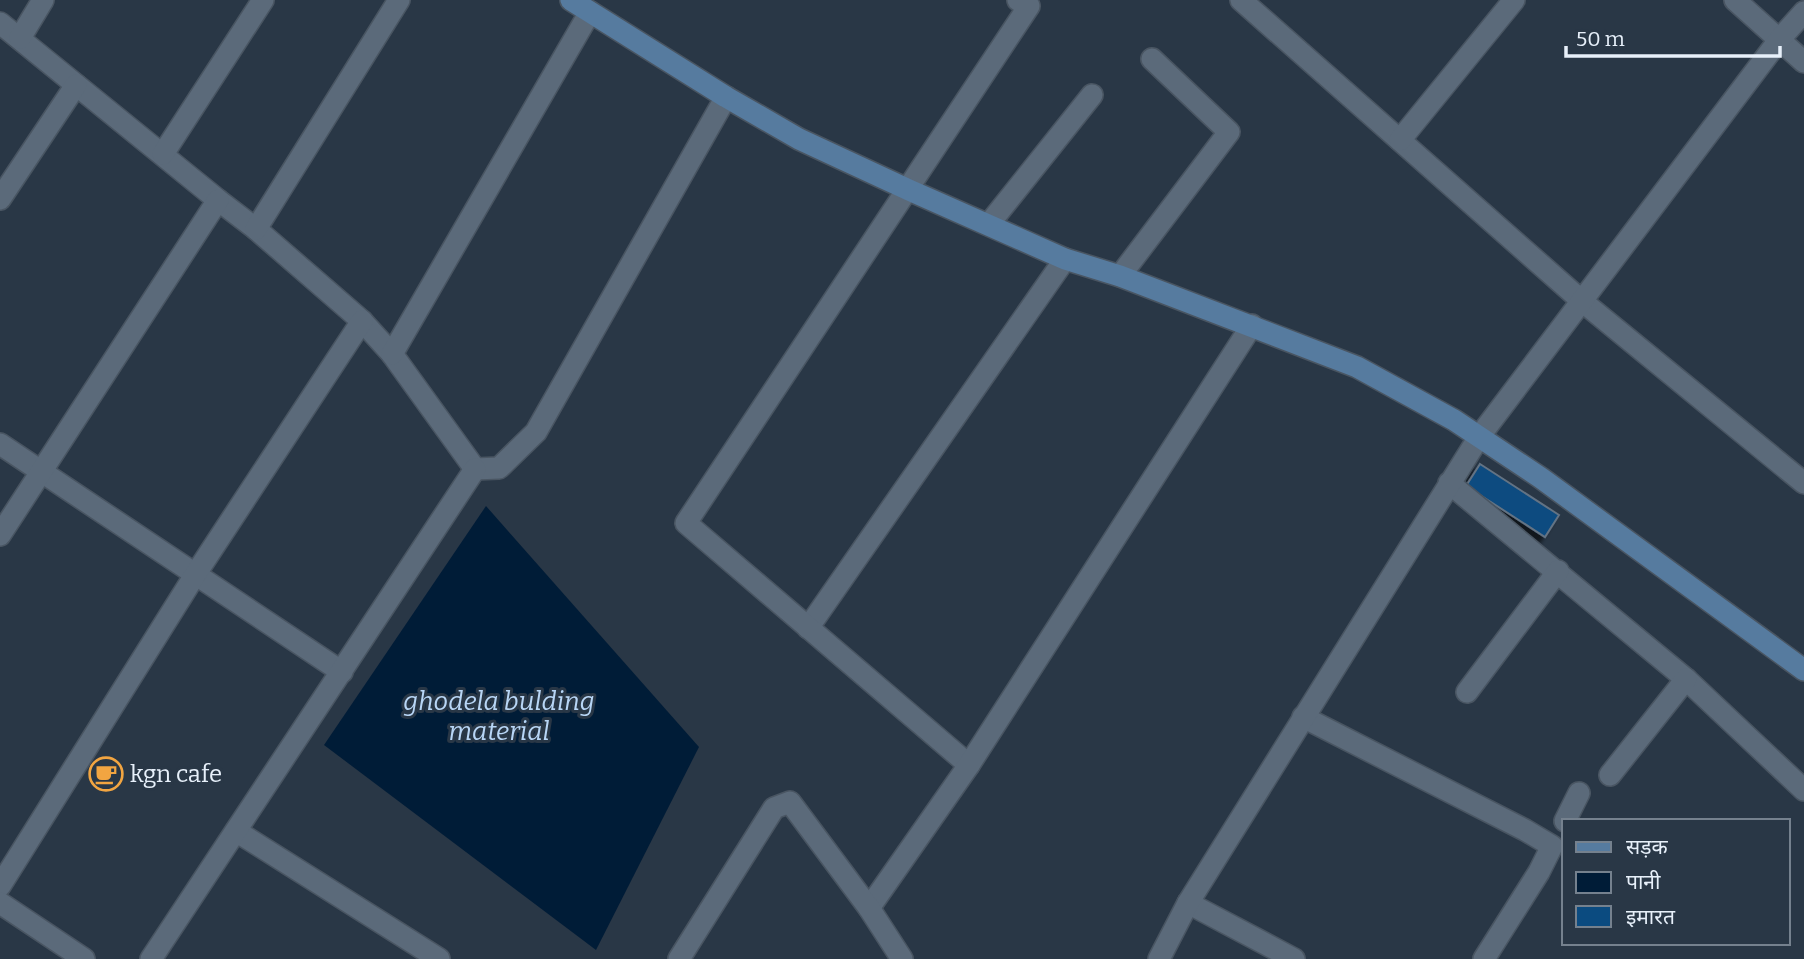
<svg xmlns="http://www.w3.org/2000/svg" width="1804" height="959" font-family="Bitter,'Noto Sans Devanagari',serif">
<style>
.water{fill:#001c37}
.building{fill:#0b4b80;stroke:#637384;stroke-width:2;filter:url(#shadow)}
.lines{fill:none;stroke-linecap:round;stroke-linejoin:round}
.street-casing{stroke:#495562;stroke-width:24}
.secondary-casing{stroke:#495562;stroke-width:24}
.street{stroke:#5b6a7a;stroke-width:21}
.secondary{stroke:#567b9f;stroke-width:21}
.labels{text-anchor:middle;stroke-width:6;stroke-linejoin:round;paint-order:stroke}
.poi-label{font-size:24px;fill:#e7f0fa;stroke:#293746;text-anchor:start}
.water-label{font-size:26px;font-style:italic;fill:#b8d6f6;stroke:#293746}
</style>
<defs>
<filter id="shadow"><feDropShadow dx="-6" dy="6" stdDeviation="2" flood-color="#0009"/></filter>
</defs>
<rect width="100%" height="100%" fill="#293746"/>
<path class="water" d="M486 506 699 747 596 950 324 745Z"/>
<path class="building" d="M1480 464 1559 515 1545 537 1466 486Z"/>
<g class="lines">
<defs>
<g id="street">
<path d="M1241 0 1583 302 1804 483"/>
<path d="M1735 0 1804 62"/>
<path d="M0 23 218 200 256 229 362 321 392 354 475 469"/>
<path d="M20 38 43 0"/>
<path d="M1400 140 1514 0"/>
<path d="M163 154 263 0"/>
<path d="M0 199 76 85"/>
<path d="M989 224 1092 95"/>
<path d="M256 229 399 0"/>
<path d="M1120 276 1229 132 1152 59"/>
<path d="M392 354 590 12"/>
<path d="M0 444 342 672"/>
<path d="M475 469 499 468 536 432 726 97"/>
<path d="M1449 483 1686 679 1804 790"/>
<path d="M0 535 218 200"/>
<path d="M808 628 1065 259"/>
<path d="M1467 692 1558 571"/>
<path d="M1303 717 1525 830 1552 846 1539 872 1484 959"/>
<path d="M969 765 686 523 1029 6 1018 0"/>
<path d="M1610 775 1686 679"/>
<path d="M1565 821 1579 793"/>
<path d="M236 831 439 959"/>
<path d="M0 886 195 575 362 321"/>
<path d="M0 903 84 959"/>
<path d="M1188 903 1294 959"/>
<path d="M869 908 969 765 1252 325"/>
<path d="M151 959 475 469"/>
<path d="M679 959 774 808 790 802 869 908 902 959"/>
<path d="M1159 959 1188 903 1479 437 1779 40 1804 12"/>
</g>
<path id="secondary" d="M571 0 726 97 799 139 909 190 1065 259 1120 276 1357 367 1454 420 1541 478 1804 670"/>
</defs>
<use href="#street" class="street-casing"/>
<use href="#secondary" class="secondary-casing"/>
<use href="#street" class="street"/>
<use href="#secondary" class="secondary"/>
</g>
<defs>
<symbol id="cafe-ring" viewBox="-11 -11 22 22"><circle r="9.5" fill="#293746" stroke="#f2a541" stroke-width="1.5"/><path d="M-5.5-4.5H6V0H3Q3 3.5 0 3.5H-2.5Q-5.5 3.5-5.5 0ZM3-3.2v2h1.7v-2ZM-6 4.5H4V6H-6Z" fill="#f2a541"/></symbol>
</defs>
<g fill-rule="evenodd">
<use href="#cafe-ring" x="87" y="755" width="38" height="38"/>
</g>
<g class="labels">
<g class="poi-label">
<text x="130" y="782">kgn cafe</text>
</g>
<g class="water-label">
<text x="499" y="710">ghodela bulding<tspan x="499" dy="30">material</tspan></text>
</g>
</g>
<rect x="1562" y="819" width="228" height="126" fill="#293746" stroke="#75818e" stroke-width="2"/>
<rect x="1576" y="842" width="35" height="10" fill="#567b9f" stroke="#75818e" stroke-width="2"/>
<text x="1626" y="854" font-size="21" fill="#e7f0fa">सड़क</text>
<rect x="1576" y="872" width="35" height="21" fill="#001c37" stroke="#75818e" stroke-width="2"/>
<text x="1626" y="889" font-size="21" fill="#e7f0fa">पानी</text>
<rect x="1576" y="906" width="35" height="21" fill="#0b4b80" stroke="#75818e" stroke-width="2"/>
<text x="1626" y="924" font-size="21" fill="#e7f0fa">इमारत</text>
<path d="M1566 46v10h214v-10" fill="none" stroke="#e7f0fa" stroke-width="3.5"/>
<text x="1576" y="46" font-size="21" fill="#e7f0fa" stroke="#293746" stroke-width="5" paint-order="stroke">50 m</text>
</svg>
